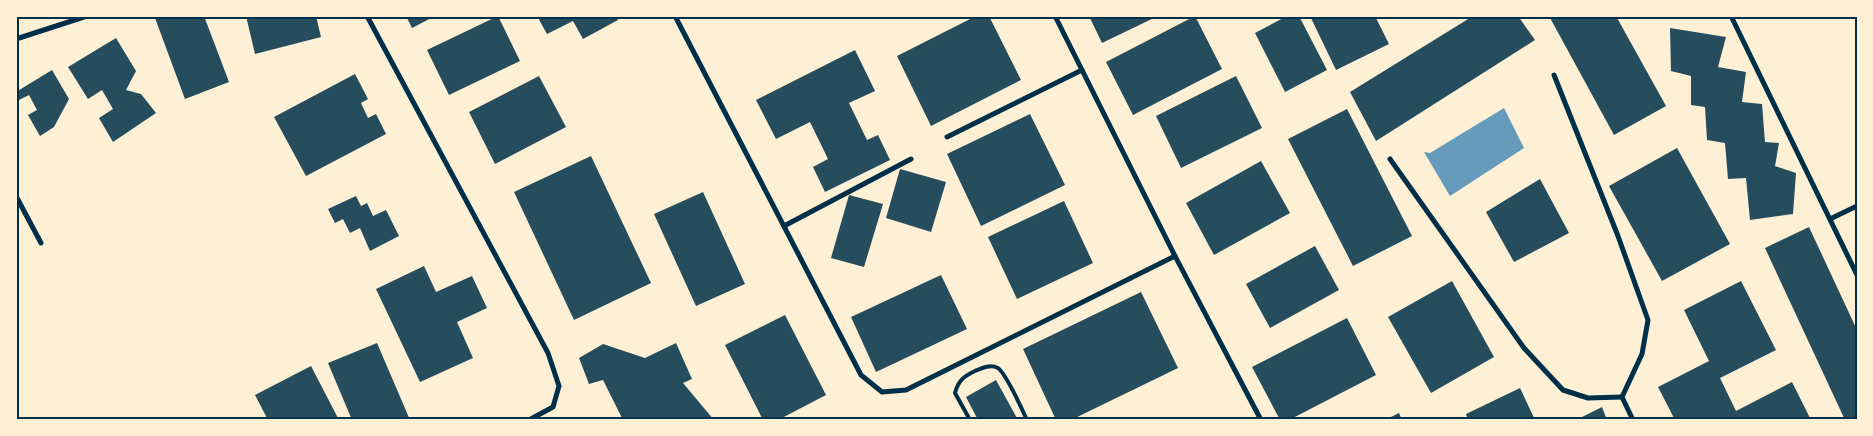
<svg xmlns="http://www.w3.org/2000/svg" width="1873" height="436" font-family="'Asap Condensed',sans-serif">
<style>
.water{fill:#669bbc}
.building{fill:#264d5e}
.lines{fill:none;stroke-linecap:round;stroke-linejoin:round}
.service{stroke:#003049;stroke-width:4}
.minor{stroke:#003049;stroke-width:5}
.neatline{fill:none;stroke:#003049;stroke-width:2}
</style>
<rect width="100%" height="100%" fill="#fdf0d5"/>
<path class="water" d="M1504 108 1524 148 1450 196 1424 152 1430 153Z"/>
<g class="building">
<path d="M160 16H204L229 82 185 99 155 18Z"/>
<path d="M246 16H316L321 37 255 54Z"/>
<path d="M406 16H435L412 28Z"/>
<path d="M498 16 520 61 449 95 427 50Z"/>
<path d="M537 16H616L618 20 583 39 573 21 547 34Z"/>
<path d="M976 16H989L1021 80 931 126 897 56Z"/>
<path d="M1089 16H1158L1102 43Z"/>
<path d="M1195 16 1222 69 1133 115 1106 62Z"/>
<path d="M1287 16H1299L1327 70 1285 92 1255 33Z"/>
<path d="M1310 16H1375L1389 44 1336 70Z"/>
<path d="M1473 16H1518L1535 40 1376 141 1350 92Z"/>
<path d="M1549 16H1616L1666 106 1614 135Z"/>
<path d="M1670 28 1726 37 1718 67 1746 72 1742 102 1762 104 1765 142 1779 143 1775 166 1796 173 1793 214 1750 220 1746 178 1728 179 1725 143 1707 140 1705 107 1691 105V76L1671 71Z"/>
<path d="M116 38 136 71 126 90 141 94 156 113 113 142 99 118 113 109 102 90 88 99 68 67Z"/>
<path d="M855 50 875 91 849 103 867 140 878 135 890 160 825 192 813 167 828 159 810 122 776 139 756 100Z"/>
<path d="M52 70 69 99 54 127 40 136 28 115 37 110 29 95 19 100 16 96V92Z"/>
<path d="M355 74 368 99 361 103 368 118 376 114 386 134 306 176 274 117Z"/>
<path d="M539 76 566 127 495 164 469 112Z"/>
<path d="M1236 76 1262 128 1181 168 1156 116Z"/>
<path d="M1347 109 1412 236 1353 266 1288 139Z"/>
<path d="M1030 114 1065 185 981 226 947 154Z"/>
<path d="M1677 148 1730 244 1662 281 1609 186Z"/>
<path d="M591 156 651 283 574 320 514 192Z"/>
<path d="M1261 161 1290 213 1214 255 1186 203Z"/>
<path d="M900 169 946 182 931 232 886 218Z"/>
<path d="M1540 179 1569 233 1514 262 1486 212Z"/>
<path d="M703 192 745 284 696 306 654 214Z"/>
<path d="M849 195 883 204 864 267 831 258Z"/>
<path d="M356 196 361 206 367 203 373 216 386 210 399 236 370 251 360 228 350 233 343 219 335 223 328 209Z"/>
<path d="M1064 201 1093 263 1017 299 988 237Z"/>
<path d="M1809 227 1857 330V420H1845L1765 248Z"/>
<path d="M1315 246 1339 290 1270 328 1246 284Z"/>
<path d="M424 266 436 292 472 276 487 308 457 322 473 358 420 382 376 289Z"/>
<path d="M941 275 967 329 876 372 851 317Z"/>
<path d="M1452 281 1494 357 1431 393 1388 317Z"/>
<path d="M1741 281 1776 350 1720 378 1736 411 1792 382 1811 420H1675L1658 387 1709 361 1684 310Z"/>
<path d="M1141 292 1178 368 1071 420H1056L1023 349Z"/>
<path d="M785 315 826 395 778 420H763L725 345Z"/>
<path d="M1347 318 1376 375 1289 420H1280L1252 367Z"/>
<path d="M377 343 410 420H352L328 363Z"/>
<path d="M676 343 692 379 683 383 714 420H623L603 380 589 384 579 358 603 344 645 358Z"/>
<path d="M311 366 339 420H268L255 395Z"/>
<path d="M996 380 1018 420H978L966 397Z"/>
<path d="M1520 388 1535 420H1468L1466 414Z"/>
<path d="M1602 407 1607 420H1576Z"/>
<path d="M1399 413 1402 420H1385Z"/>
</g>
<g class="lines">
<path class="service" d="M970 420 955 393C958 381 964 376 975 371 982 368 990 364 998 368 1006 374 1022 409 1027 420"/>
<g class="minor">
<path d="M367 16 548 353 559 386 553 407 529 420"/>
<path d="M675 16 861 375 882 392 906 390 1175 256"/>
<path d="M1055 16 1175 256 1261 420"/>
<path d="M1731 16 1857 275"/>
<path d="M16 39 87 16"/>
<path d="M1554 75 1618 236 1648 320 1642 354 1622 397"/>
<path d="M947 137 1082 70"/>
<path d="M1390 159 1524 348 1563 390 1588 398 1622 397"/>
<path d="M16 196 41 243"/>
<path d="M1830 219 1857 206"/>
<path d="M784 226 911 159"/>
<path d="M1622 397 1633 420"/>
</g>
</g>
<rect width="1873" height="436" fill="none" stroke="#fdf0d5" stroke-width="35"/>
<rect x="18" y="18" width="1838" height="400" class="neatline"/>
</svg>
